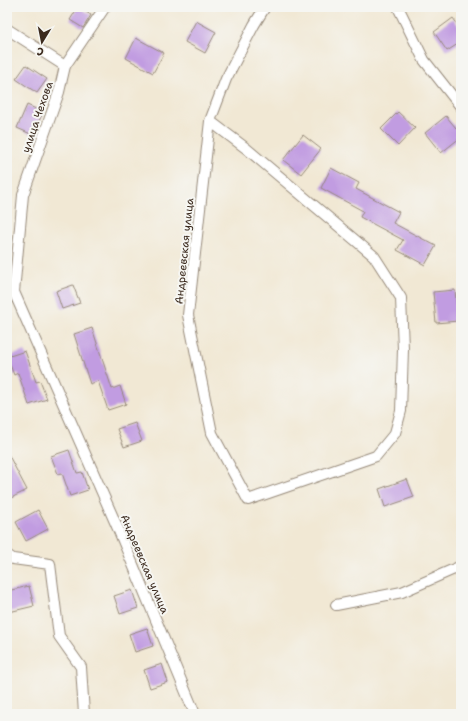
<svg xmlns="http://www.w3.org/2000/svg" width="468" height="721" font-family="'Shantell Sans',sans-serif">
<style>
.building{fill:#c19ce1}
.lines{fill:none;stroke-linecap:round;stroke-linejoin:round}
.street-casing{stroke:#968979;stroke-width:12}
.street{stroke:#fff;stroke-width:10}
.labels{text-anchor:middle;stroke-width:4;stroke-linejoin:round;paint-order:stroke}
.street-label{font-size:11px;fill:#3b2a1e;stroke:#f6f6f2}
</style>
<rect width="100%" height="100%" fill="#f6f6f2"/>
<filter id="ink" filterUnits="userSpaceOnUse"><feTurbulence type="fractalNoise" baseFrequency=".025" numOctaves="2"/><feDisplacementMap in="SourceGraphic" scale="8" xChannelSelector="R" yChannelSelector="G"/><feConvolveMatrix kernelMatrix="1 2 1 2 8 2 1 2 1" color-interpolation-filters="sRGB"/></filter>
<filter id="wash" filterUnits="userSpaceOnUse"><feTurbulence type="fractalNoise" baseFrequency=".012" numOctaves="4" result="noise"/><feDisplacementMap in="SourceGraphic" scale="16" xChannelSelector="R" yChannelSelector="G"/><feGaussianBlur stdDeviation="0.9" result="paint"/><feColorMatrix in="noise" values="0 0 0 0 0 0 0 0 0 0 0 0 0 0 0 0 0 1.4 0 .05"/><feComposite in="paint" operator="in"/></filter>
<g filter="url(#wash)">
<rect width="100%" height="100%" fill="#f1e8d4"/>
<g id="blocks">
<g class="building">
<path d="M78 7 91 15 83 28 70 20Z"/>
<path d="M453 18 461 29V42L447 51 434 32Z"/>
<path d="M196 21 216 32 205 53 185 42Z"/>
<path d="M136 38 164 53 153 73 126 58Z"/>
<path d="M26 65 47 79 37 93 16 79Z"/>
<path d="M27 105 43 112 33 135 17 128Z"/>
<path d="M398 112 415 128 398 146 381 129Z"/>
<path d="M446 116 461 134V137L441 153 425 133Z"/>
<path d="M303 135 321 149 301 174 283 160Z"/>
<path d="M331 168 359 183 356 189 399 212 393 223 436 246 425 265 397 250 403 240 360 217 363 211 321 188Z"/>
<path d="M73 285 80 303 62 309 56 291Z"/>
<path d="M455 290 458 321 436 323 433 292Z"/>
<path d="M92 328 112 389 120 386 126 404 108 410 98 381 90 384 74 334Z"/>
<path d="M25 351 36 382 40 381 47 399 29 405 18 373 14 375 7 357Z"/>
<path d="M135 423 142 441 124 447 117 429Z"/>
<path d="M69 450 77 473 82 472 88 490 70 496 62 473 58 474 51 456Z"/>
<path d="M7 452 27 490 7 500Z"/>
<path d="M407 479 414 497 385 507 379 489Z"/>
<path d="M38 510 48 529 26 541 16 522Z"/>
<path d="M29 586 34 606 9 612 7 602V591Z"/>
<path d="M132 590 138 608 120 614 114 596Z"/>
<path d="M147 628 153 646 135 652 129 634Z"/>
<path d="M162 664 168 682 150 688 144 670Z"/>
</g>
</g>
</g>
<g filter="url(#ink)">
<use href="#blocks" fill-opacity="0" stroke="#968979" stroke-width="1"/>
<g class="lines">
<defs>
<g id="street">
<path d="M105 7 65 66 59 92 23 195 14 292 119 531 195 714"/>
<path d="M398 7 424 60 461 107"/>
<path d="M7 29 65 66"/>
<path d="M210 121 247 149 374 256 401 298 403 349 401 411 395 433 376 456 248 500 212 433 188 315 210 121 226 79 254 25 265 7"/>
<path d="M7 555 13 559 50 564 59 636 81 667 84 714"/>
<path d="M336 605 402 592 461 566"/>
</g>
</defs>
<use href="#street" class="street-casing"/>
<use href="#street" class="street"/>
</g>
</g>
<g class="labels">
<g class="street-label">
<text transform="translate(37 117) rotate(-71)" y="4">улица Чехова</text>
<text transform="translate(184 251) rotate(-84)" y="4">Андреевская улица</text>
<text transform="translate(145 564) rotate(67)" y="4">Андреевская улица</text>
</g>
</g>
<rect width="468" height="721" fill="none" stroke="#f6f6f2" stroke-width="24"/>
<g transform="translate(42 42) rotate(190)" stroke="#f6f6f2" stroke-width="3" paint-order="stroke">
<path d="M0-3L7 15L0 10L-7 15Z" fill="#3b2a1e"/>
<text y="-6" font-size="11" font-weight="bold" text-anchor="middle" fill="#3b2a1e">С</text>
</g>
</svg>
